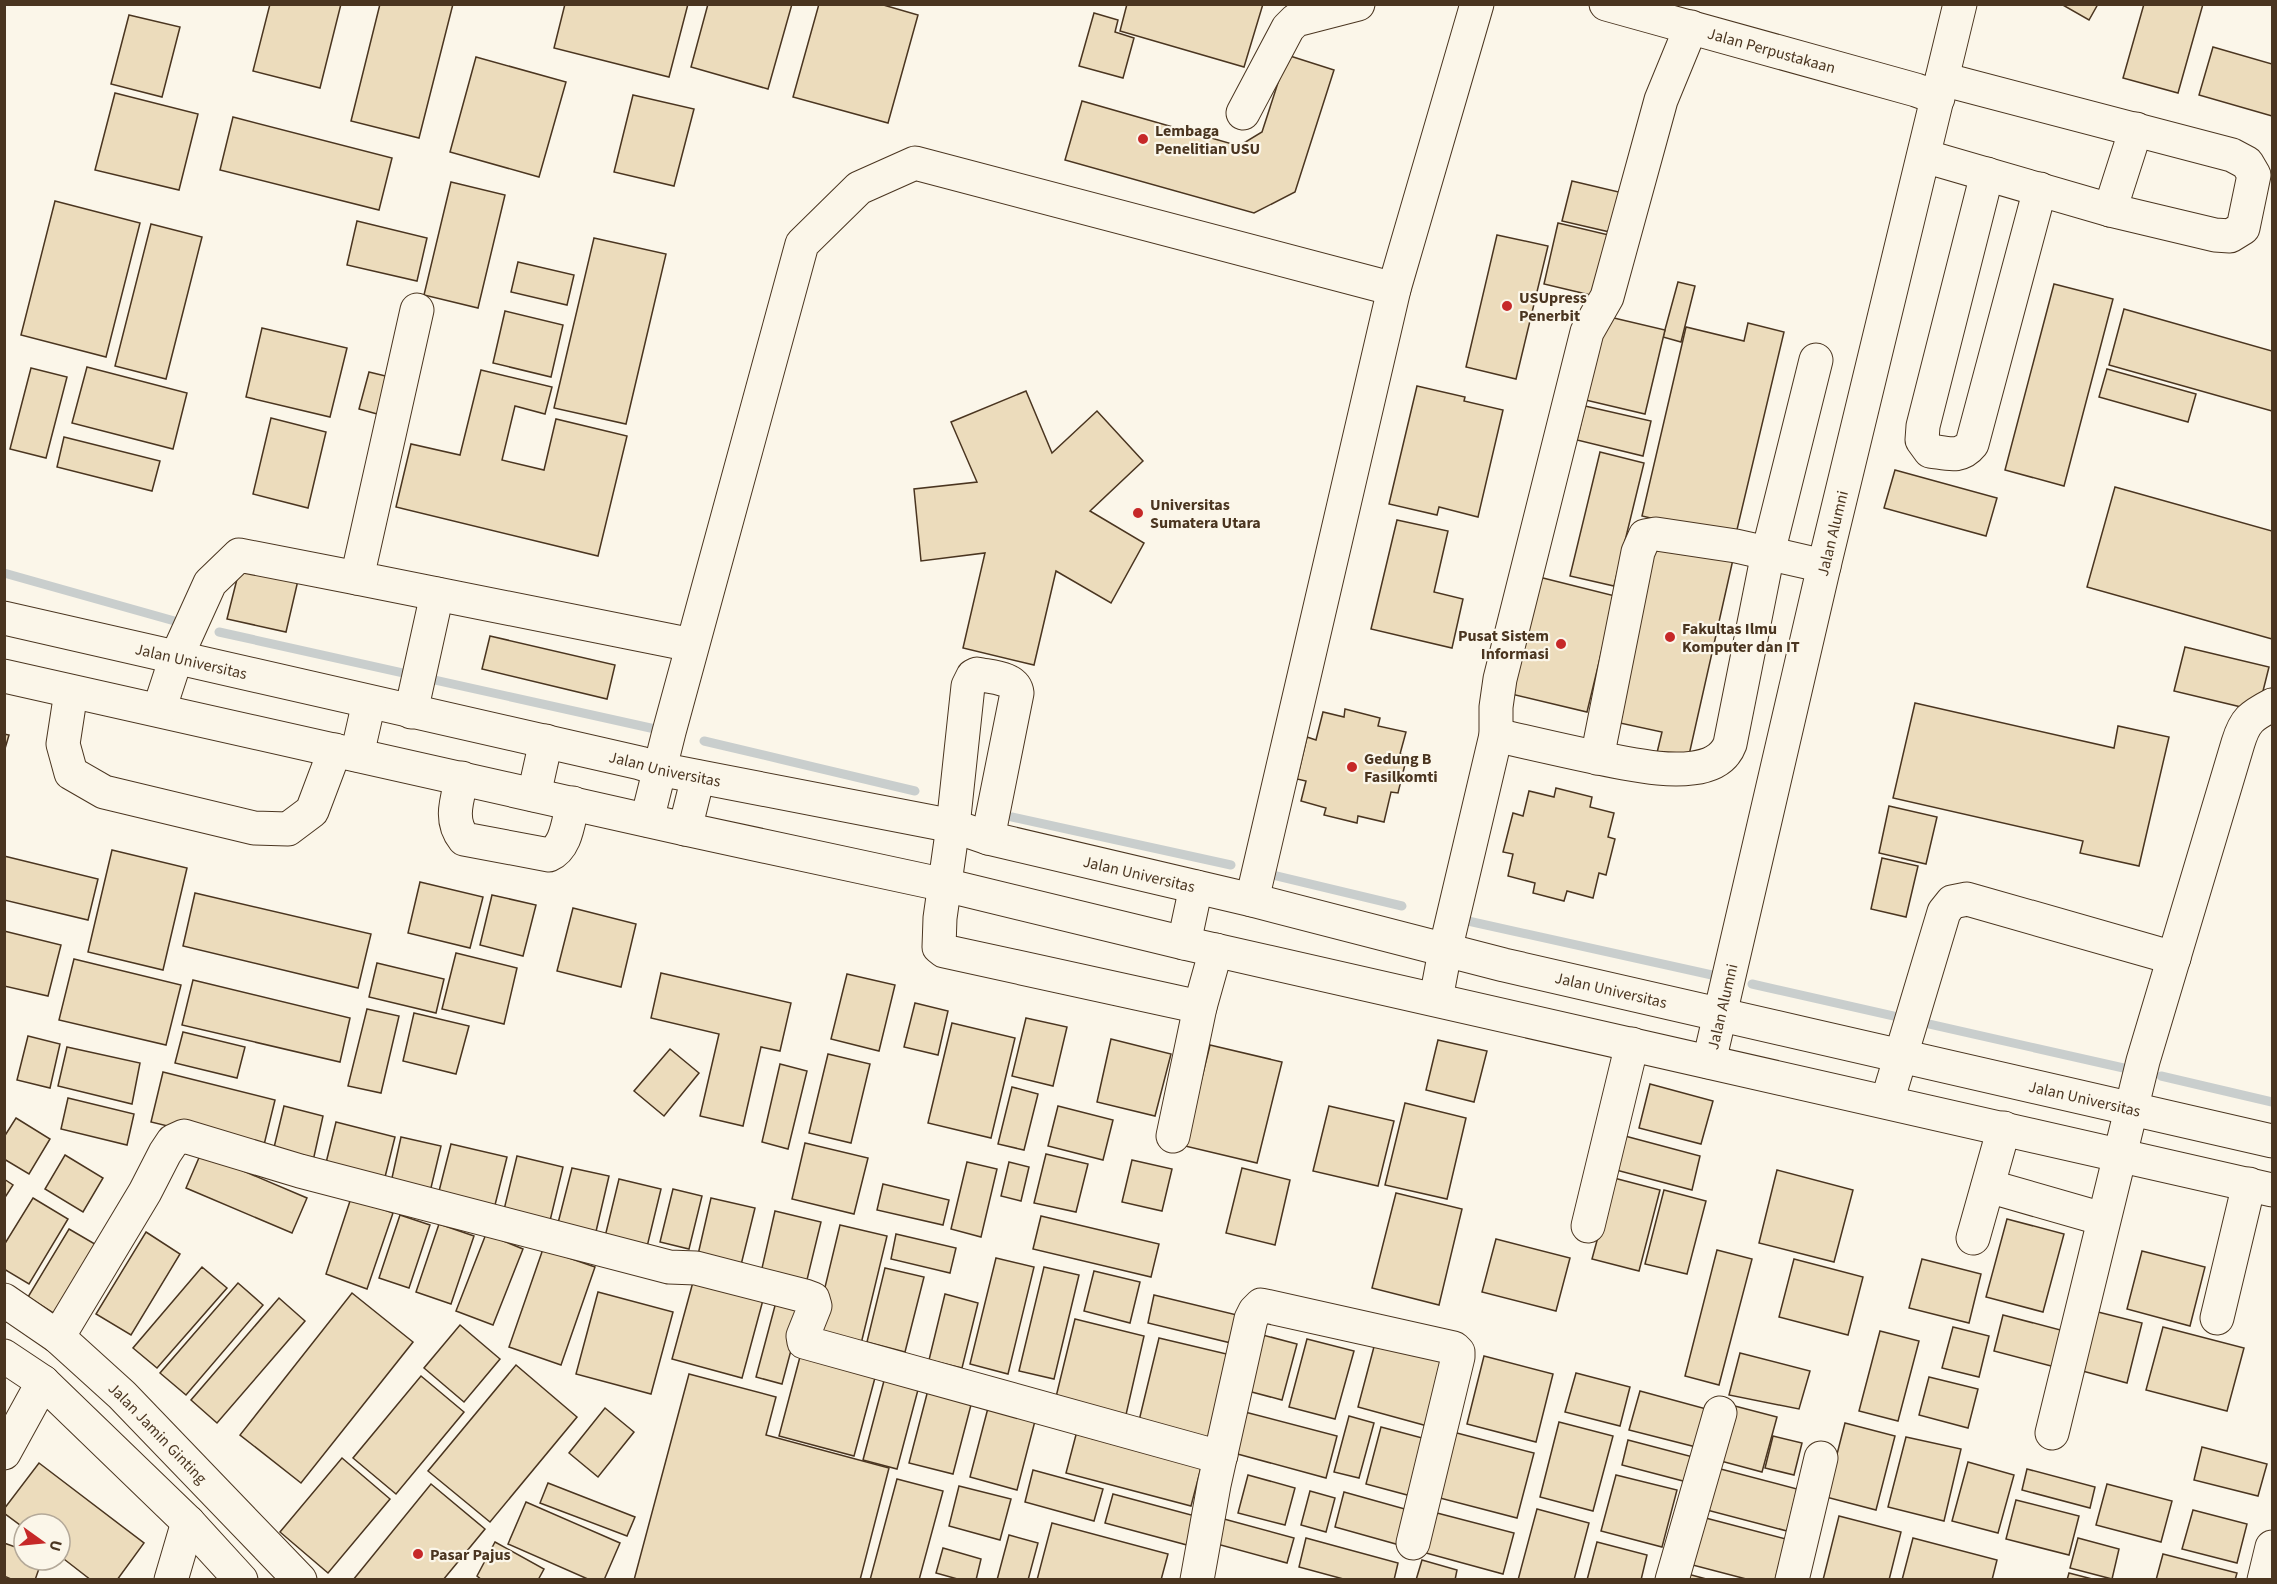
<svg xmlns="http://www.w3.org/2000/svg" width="2277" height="1584" font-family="'Source Sans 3',sans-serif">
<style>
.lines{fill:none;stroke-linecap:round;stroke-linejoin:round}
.stream{stroke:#c9cecd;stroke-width:9}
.building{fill:#ecdcbc;stroke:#4a3520;stroke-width:1.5}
.minor-casing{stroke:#4a3520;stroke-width:35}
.major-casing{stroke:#4a3520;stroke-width:35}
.minor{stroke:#fbf6e9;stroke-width:33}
.major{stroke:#fbf6e9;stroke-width:33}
.poi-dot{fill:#c62828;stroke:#fbf6e9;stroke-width:2}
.labels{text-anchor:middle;stroke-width:4.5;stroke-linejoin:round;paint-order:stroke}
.street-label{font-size:16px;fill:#4a3520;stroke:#fbf6e9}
.poi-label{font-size:16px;font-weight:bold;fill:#4a3520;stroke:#fbf6e9;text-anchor:start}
</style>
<rect width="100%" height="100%" fill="#fbf6e9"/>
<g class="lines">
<g class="stream">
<path d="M4 573 178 622"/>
<path d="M219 632 664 731"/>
<path d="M704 741 915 791"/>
<path d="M1012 817 1231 865"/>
<path d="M1264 873 1402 906"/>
<path d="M1459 919 1712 975"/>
<path d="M1752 984 2128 1069"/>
<path d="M2161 1076 2272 1102"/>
</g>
</g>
<g class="building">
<path d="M270 4H341L320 88 253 71Z"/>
<path d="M380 4H453L419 138 351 121Z"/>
<path d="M565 4H688L669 77 554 48Z"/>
<path d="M708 4H792L768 89 691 67Z"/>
<path d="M819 4H880L918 15 888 123 793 97Z"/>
<path d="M1127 4H1263L1244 67 1120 31Z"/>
<path d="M2061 4H2098L2089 20Z"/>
<path d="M2144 4H2203L2178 93 2123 78Z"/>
<path d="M1094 13 1118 20 1115 32 1134 38 1123 78 1079 66Z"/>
<path d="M129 15 180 27 162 97 111 84Z"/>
<path d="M2213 47 2272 64V116L2199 95Z"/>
<path d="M1287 55 1334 70 1295 192 1254 213 1065 160 1082 101 1239 146 1262 132Z"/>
<path d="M476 57 566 82 539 177 450 152Z"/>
<path d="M115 93 198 114 179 190 95 170Z"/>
<path d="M633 95 694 109 674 186 614 172Z"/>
<path d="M233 117 392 158 379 210 220 170Z"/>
<path d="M1572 181 1623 193 1614 233 1562 221Z"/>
<path d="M451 182 505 195 478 308 424 295Z"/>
<path d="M55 201 140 223 106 357 21 335Z"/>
<path d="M357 221 427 238 417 281 347 265Z"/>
<path d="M1558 223 1613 236 1599 297 1544 284Z"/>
<path d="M151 224 202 237 166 379 115 366Z"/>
<path d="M1497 235 1548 246 1516 379 1466 367Z"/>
<path d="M594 238 666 254 626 424 554 408Z"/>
<path d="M518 262 574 275 567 305 511 292Z"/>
<path d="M1678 282 1695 286 1681 342 1663 337Z"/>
<path d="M2054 284 2113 299 2064 486 2005 470Z"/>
<path d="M2124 309 2272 351V411L2109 365Z"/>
<path d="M505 311 563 325 551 377 493 363Z"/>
<path d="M1597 314 1665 330 1645 414 1577 398Z"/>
<path d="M1748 323 1784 332 1735 538 1642 516 1686 327 1744 341Z"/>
<path d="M262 328 347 348 330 417 246 397Z"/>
<path d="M87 367 187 393 173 449 72 423Z"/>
<path d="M31 368 67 377 46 458 10 449Z"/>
<path d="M2107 369 2196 394 2188 422 2099 397Z"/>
<path d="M481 370 552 387 545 414 515 406 502 460 544 470 556 419 627 436 598 556 396 507 411 444 460 455Z"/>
<path d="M369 372 398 379 388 417 359 409Z"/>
<path d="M1417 386 1465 397 1464 401 1503 410 1478 517 1439 507 1437 515 1389 504Z"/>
<path d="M1026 391 1052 453 1097 411 1143 461 1090 511 1144 543 1111 603 1056 571 1034 665 963 648 985 553 921 561 914 489 977 482 951 422Z"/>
<path d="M1585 406 1651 421 1643 456 1577 440Z"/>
<path d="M271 418 326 432 308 508 253 494Z"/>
<path d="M64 437 160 461 152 491 57 467Z"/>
<path d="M1600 452 1644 463 1614 586 1570 576Z"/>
<path d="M1895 470 1997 498 1986 536 1884 508Z"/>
<path d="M2115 487 2272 531V639L2087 587Z"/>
<path d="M1397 520 1448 531 1434 592 1463 599 1452 648 1371 629Z"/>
<path d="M1648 535 1734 555 1687 764 1656 757 1662 732 1606 720Z"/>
<path d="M241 563 299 576 286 632 227 619Z"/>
<path d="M1535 576 1615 596 1587 712 1507 693Z"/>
<path d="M490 636 615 665 607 699 482 669Z"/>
<path d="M2185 647 2269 667 2258 711 2174 691Z"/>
<path d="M1915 703 2114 748 2118 726 2169 737 2139 866 2080 853 2083 841 1893 798Z"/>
<path d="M1345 709 1380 718 1378 726 1406 732 1400 754 1407 756 1398 793 1391 792 1384 822 1358 816 1357 823 1324 815 1326 808 1301 801 1306 781 1297 779 1307 737 1316 740 1323 712 1344 717Z"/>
<path d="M4 734 9 735 4 752Z"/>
<path d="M1556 788 1592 797 1590 807 1614 813 1608 837 1615 839 1606 875 1599 873 1593 898 1567 891 1564 901 1533 893 1535 883 1508 876 1513 854 1503 852 1513 813 1523 816 1529 791 1554 797Z"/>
<path d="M1889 806 1937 817 1926 864 1879 853Z"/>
<path d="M112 850 187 868 163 970 88 952Z"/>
<path d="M4 856 98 879 88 920 4 900Z"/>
<path d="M1882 858 1918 866 1906 917 1871 909Z"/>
<path d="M420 882 483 897 470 948 408 933Z"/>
<path d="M195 893 371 934 358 988 183 946Z"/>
<path d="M492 895 536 905 523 956 480 945Z"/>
<path d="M573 908 636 924 621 987 557 971Z"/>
<path d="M4 931 61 945 48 996 4 986Z"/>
<path d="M456 953 517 968 504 1024 442 1009Z"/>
<path d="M74 959 181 985 166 1045 59 1020Z"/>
<path d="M377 963 444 979 436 1013 369 997Z"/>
<path d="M661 973 791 1003 780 1051 761 1047 743 1126 700 1116 719 1034 651 1018Z"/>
<path d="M847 974 895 985 879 1051 831 1039Z"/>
<path d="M193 980 350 1018 340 1062 182 1025Z"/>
<path d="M915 1003 948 1011 938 1055 904 1047Z"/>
<path d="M367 1009 399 1016 381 1093 348 1086Z"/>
<path d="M414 1013 469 1026 456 1074 403 1061Z"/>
<path d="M1026 1018 1067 1027 1053 1086 1012 1076Z"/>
<path d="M952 1023 1015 1038 991 1138 928 1123Z"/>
<path d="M183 1032 245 1047 237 1078 175 1063Z"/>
<path d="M28 1036 60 1044 50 1088 17 1080Z"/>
<path d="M1111 1039 1171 1054 1155 1116 1097 1102Z"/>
<path d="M1438 1040 1487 1051 1474 1102 1426 1090Z"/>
<path d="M1210 1045 1282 1062 1257 1163 1185 1146Z"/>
<path d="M67 1047 140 1063 132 1104 58 1086Z"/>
<path d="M670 1049 699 1073 664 1116 634 1091Z"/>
<path d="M828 1054 870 1064 851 1143 809 1133Z"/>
<path d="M780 1064 807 1071 788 1149 762 1142Z"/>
<path d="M163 1072 275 1100 263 1149 151 1122Z"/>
<path d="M1650 1084 1713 1101 1701 1144 1639 1128Z"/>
<path d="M1012 1087 1038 1094 1024 1150 998 1144Z"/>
<path d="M68 1098 134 1114 127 1145 61 1129Z"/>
<path d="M1405 1103 1466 1118 1447 1199 1385 1185Z"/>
<path d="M284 1106 323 1116 311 1170 271 1160Z"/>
<path d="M1058 1106 1113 1120 1103 1160 1048 1146Z"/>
<path d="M1329 1106 1394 1121 1378 1186 1313 1171Z"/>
<path d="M16 1118 50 1139 29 1174 4 1159V1137Z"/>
<path d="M336 1122 395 1137 384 1181 325 1167Z"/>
<path d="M1625 1136 1700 1156 1692 1190 1616 1170Z"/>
<path d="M401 1137 441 1146 429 1196 390 1187Z"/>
<path d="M805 1143 868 1158 854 1214 792 1199Z"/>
<path d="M451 1144 507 1157 493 1213 437 1199Z"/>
<path d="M201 1153 307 1198 292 1233 186 1188Z"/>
<path d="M1046 1154 1088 1164 1076 1212 1034 1203Z"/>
<path d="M65 1155 103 1178 83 1212 45 1189Z"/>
<path d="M517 1156 563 1167 548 1229 502 1218Z"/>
<path d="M1132 1160 1172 1169 1162 1211 1122 1202Z"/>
<path d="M967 1162 997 1169 981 1237 951 1229Z"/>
<path d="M1009 1162 1029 1167 1021 1201 1001 1196Z"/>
<path d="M572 1168 609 1176 594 1240 556 1231Z"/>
<path d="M1242 1168 1290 1180 1275 1245 1226 1233Z"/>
<path d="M1777 1170 1853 1190 1834 1262 1759 1243Z"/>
<path d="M1614 1178 1660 1190 1639 1271 1592 1259Z"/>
<path d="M4 1179 13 1185 4 1199Z"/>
<path d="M619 1179 661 1189 645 1255 603 1245Z"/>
<path d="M883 1184 949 1200 943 1225 877 1210Z"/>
<path d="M673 1189 702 1196 689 1249 660 1242Z"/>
<path d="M1664 1190 1706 1201 1687 1274 1645 1264Z"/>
<path d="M1396 1193 1462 1209 1439 1305 1372 1288Z"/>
<path d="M33 1198 68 1219 29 1284 4 1269V1245Z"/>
<path d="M351 1198 393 1213 367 1289 326 1274Z"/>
<path d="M711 1198 755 1208 740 1269 697 1259Z"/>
<path d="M775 1211 821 1222 805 1288 760 1277Z"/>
<path d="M400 1215 430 1225 409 1288 379 1278Z"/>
<path d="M1041 1216 1159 1244 1151 1277 1033 1249Z"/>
<path d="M2007 1219 2064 1234 2043 1312 1986 1297Z"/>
<path d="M439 1224 474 1236 451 1304 416 1292Z"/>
<path d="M840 1225 887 1236 861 1344 814 1333Z"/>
<path d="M69 1229 100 1247 58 1316 28 1297Z"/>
<path d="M146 1232 180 1254 131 1335 96 1314Z"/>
<path d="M486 1234 523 1249 493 1325 456 1311Z"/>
<path d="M896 1234 956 1248 950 1273 891 1259Z"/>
<path d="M1496 1239 1570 1258 1556 1311 1482 1292Z"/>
<path d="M543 1249 595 1267 561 1365 509 1347Z"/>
<path d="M1717 1250 1752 1259 1719 1385 1685 1376Z"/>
<path d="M2142 1251 2205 1267 2190 1326 2127 1309Z"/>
<path d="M996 1258 1034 1267 1008 1374 970 1364Z"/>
<path d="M1794 1259 1863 1277 1848 1335 1779 1317Z"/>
<path d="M1922 1259 1981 1274 1969 1323 1909 1308Z"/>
<path d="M202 1267 227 1288 157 1368 133 1348Z"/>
<path d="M1044 1267 1079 1275 1054 1379 1019 1371Z"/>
<path d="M885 1268 924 1277 905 1352 867 1342Z"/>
<path d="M1094 1271 1140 1282 1130 1323 1084 1311Z"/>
<path d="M693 1282 763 1300 742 1378 672 1359Z"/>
<path d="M238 1283 263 1305 186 1395 160 1373Z"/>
<path d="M598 1292 673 1312 651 1394 576 1374Z"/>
<path d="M352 1293 413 1342 301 1483 240 1435Z"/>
<path d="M945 1294 978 1303 962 1368 929 1360Z"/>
<path d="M1154 1295 1237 1315 1231 1343 1148 1323Z"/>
<path d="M279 1298 305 1321 217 1423 191 1400Z"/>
<path d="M776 1302 802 1309 782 1384 756 1377Z"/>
<path d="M2090 1310 2142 1323 2127 1383 2075 1369Z"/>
<path d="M2003 1315 2068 1332 2059 1368 1994 1351Z"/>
<path d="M1075 1319 1144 1336 1125 1419 1055 1401Z"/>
<path d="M460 1325 500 1359 464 1402 424 1368Z"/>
<path d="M1953 1327 1989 1336 1979 1377 1942 1368Z"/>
<path d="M2163 1327 2244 1348 2227 1411 2146 1390Z"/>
<path d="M1880 1331 1919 1341 1898 1421 1859 1411Z"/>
<path d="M1259 1334 1297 1344 1282 1400 1244 1390Z"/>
<path d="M1159 1338 1235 1356 1213 1447 1137 1429Z"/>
<path d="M1307 1339 1354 1351 1335 1419 1289 1407Z"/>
<path d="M1375 1343 1448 1363 1431 1427 1358 1407Z"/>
<path d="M801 1353 876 1374 854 1456 779 1436Z"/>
<path d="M1740 1353 1810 1371 1799 1409 1729 1395Z"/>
<path d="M1484 1356 1553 1374 1536 1442 1467 1424Z"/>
<path d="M516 1365 577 1417 490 1522 428 1471Z"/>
<path d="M1576 1373 1630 1387 1620 1426 1565 1412Z"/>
<path d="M689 1374 776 1397 766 1435 889 1468 860 1580H634Z"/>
<path d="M421 1376 464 1412 396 1494 353 1458Z"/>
<path d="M885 1377 919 1386 897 1469 863 1460Z"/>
<path d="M1929 1377 1978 1389 1968 1428 1919 1415Z"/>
<path d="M928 1390 972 1401 953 1474 909 1463Z"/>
<path d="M1640 1391 1710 1410 1700 1448 1629 1430Z"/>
<path d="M1731 1405 1777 1417 1762 1472 1717 1460Z"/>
<path d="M605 1408 634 1432 598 1477 569 1453Z"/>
<path d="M988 1408 1035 1421 1017 1490 970 1477Z"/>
<path d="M1241 1411 1337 1436 1326 1478 1230 1452Z"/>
<path d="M1349 1416 1374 1423 1359 1478 1334 1472Z"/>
<path d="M1559 1422 1613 1436 1593 1511 1540 1497Z"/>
<path d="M1845 1423 1895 1436 1876 1510 1826 1497Z"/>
<path d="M1381 1427 1426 1439 1411 1496 1366 1484Z"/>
<path d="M1077 1431 1202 1464 1191 1506 1066 1473Z"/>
<path d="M1453 1432 1534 1453 1517 1518 1436 1497Z"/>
<path d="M1773 1436 1802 1443 1794 1475 1765 1468Z"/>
<path d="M1906 1437 1961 1449 1944 1521 1888 1507Z"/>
<path d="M1628 1440 1693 1457 1687 1482 1622 1465Z"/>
<path d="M2202 1447 2267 1464 2258 1496 2194 1480Z"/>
<path d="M342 1458 390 1499 328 1573 280 1532Z"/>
<path d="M1968 1462 2014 1475 1998 1533 1952 1521Z"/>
<path d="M39 1463 144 1543 117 1580H91L60 1556V1524H24V1528L4 1513V1509Z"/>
<path d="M1713 1467 1797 1489 1787 1531 1703 1509Z"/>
<path d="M2027 1469 2095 1487 2090 1508 2022 1490Z"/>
<path d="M1033 1470 1103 1489 1094 1521 1025 1502Z"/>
<path d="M1248 1475 1295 1488 1285 1525 1238 1513Z"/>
<path d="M1616 1475 1677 1490 1662 1547 1601 1531Z"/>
<path d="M897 1479 943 1491 919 1580H870Z"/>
<path d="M548 1483 635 1517 627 1536 540 1503Z"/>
<path d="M431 1484 485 1529 443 1580H353Z"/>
<path d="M2107 1484 2172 1501 2161 1542 2096 1525Z"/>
<path d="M959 1486 1011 1499 1000 1540 949 1526Z"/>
<path d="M1310 1491 1335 1498 1326 1532 1301 1525Z"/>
<path d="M1344 1492 1412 1511 1403 1546 1335 1527Z"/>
<path d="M1113 1494 1195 1516 1187 1545 1105 1523Z"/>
<path d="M2016 1500 2079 1516 2069 1555 2006 1539Z"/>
<path d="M526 1502 620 1543 604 1580H590L508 1544Z"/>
<path d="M1537 1509 1589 1523 1574 1580H1518Z"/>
<path d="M2193 1510 2247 1524 2237 1563 2182 1549Z"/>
<path d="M1437 1513 1514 1533 1503 1574 1426 1553Z"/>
<path d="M1698 1516 1786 1539 1775 1580H1750L1685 1563Z"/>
<path d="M1839 1516 1901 1532 1889 1580H1823Z"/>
<path d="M1224 1519 1294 1538 1287 1563 1217 1544Z"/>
<path d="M1052 1523 1168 1554 1161 1580H1037Z"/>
<path d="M1009 1535 1038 1543 1028 1580H997Z"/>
<path d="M1306 1538 1398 1563 1394 1580H1347L1299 1567Z"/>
<path d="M1913 1538 1997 1560 1992 1580H1902Z"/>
<path d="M2078 1538 2119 1549 2112 1579 2070 1568Z"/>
<path d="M495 1542 544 1569 538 1580H482L477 1576Z"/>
<path d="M1597 1542 1647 1555 1641 1580H1587Z"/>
<path d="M4 1543 24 1550V1560H42L35 1580H13L4 1576Z"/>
<path d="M943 1548 981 1559 976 1580H961L936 1573Z"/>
<path d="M2163 1554 2237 1573 2235 1580H2156Z"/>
<path d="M1422 1560 1457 1570 1455 1580H1416Z"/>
<path d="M1684 1573 1710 1580H1682Z"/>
<path d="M2069 1573 2096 1580H2067Z"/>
</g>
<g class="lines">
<defs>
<g id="minor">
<path id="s1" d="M1606 4 1916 90 1938 98"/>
<path d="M1243 113 1288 28 1296 20 1358 4"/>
<path d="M1924 156 2110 210 2215 235 2230 236 2243 228 2254 175 2247 163 2232 155 1942 79"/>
<path d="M1987 174 1923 426 1922 440 1930 451C1947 453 1960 459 1972 444L2040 189"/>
<path d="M2110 210 2136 129"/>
<path d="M417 310 357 578 692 645"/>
<path id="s2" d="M4 618 640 763 659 769 953 826 988 838 1252 900 1504 965 2272 1141"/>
<path d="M4 676 685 829 945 885 1184 943 2272 1190"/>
<path d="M71 692 63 744 71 773 104 792 254 828 288 829 312 811 335 750"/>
<path d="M159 710 176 658 210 583 239 555 357 578"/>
<path d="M411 712 437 594"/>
<path d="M1496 735C1539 745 1581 755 1624 763 1646 767 1670 771 1693 768 1709 766 1724 760 1730 744L1768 553 1816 360"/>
<path d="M357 755 369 702"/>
<path d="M1597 758 1638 552 1645 536 1656 534 1736 546 1824 566"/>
<path d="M462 778C457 800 449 820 464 839L549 855C567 847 568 821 573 803"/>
<path d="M534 795 546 741"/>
<path d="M647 820 669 732 802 244 859 188 915 163 1394 289"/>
<path d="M685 829 698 777"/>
<path d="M988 838 1017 693C1015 677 990 677 977 674L973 676 968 686 953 826 940 918 939 947 944 951 1200 1007"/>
<path d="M1252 900 1394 289 1477 4"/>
<path d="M1184 943 1196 887"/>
<path d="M1436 999 1445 951 1496 735V707L1500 679 1587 332 1607 297 1661 100 1691 27"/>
<path id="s3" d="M1709 1062 1824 566 1960 4"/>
<path d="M1887 1102 1944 912 1952 902 1967 899 2174 958"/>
<path d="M1173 1136 1200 1007 1216 950"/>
<path d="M1988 1186 2103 1219"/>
<path d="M1588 1226 1632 1044"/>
<path d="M1973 1238 2004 1128"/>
<path d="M2217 1318 2249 1184"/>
<path d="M58 1337 145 1192 165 1153 173 1141 184 1136 300 1171 669 1267 696 1268 805 1296 813 1299 815 1306 803 1336 804 1342 1205 1453 1221 1455"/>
<path d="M2052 1433 2143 1061 2238 743C2245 720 2251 716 2272 705"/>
<path d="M4 1453 43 1382"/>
<path d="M171 1580 188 1522"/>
<path d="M1197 1580 1214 1485 1251 1319 1255 1311 1261 1305 1454 1348 1458 1352V1357L1413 1543"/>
<path d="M1672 1580 1720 1413"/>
<path d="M1792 1580 1821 1458"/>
<path d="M2264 1580 2272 1547"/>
</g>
<g id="major">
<path id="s4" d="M4 1300 58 1337 122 1395 300 1580"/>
<path d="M4 1356 43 1382 188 1522 241 1580"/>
</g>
</defs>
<use href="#minor" class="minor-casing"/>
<use href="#major" class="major-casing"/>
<use href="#minor" class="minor"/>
<use href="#major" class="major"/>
</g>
<g class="poi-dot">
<circle cx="1143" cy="139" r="6"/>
<circle cx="1507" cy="306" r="6"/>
<circle cx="1138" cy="513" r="6"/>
<circle cx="1670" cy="637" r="6"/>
<circle cx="1561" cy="644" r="6"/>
<circle cx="1352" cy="767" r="6"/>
<circle cx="418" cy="1554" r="6"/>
</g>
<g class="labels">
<g class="street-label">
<text dy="6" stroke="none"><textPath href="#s1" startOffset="172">Jalan Perpustakaan</textPath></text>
<text dy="6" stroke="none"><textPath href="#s3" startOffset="543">Jalan Alumni</textPath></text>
<text dy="6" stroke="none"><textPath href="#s2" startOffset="192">Jalan Universitas</textPath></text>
<text dy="6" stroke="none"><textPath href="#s2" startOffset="678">Jalan Universitas</textPath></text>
<text dy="6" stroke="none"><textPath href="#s2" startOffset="1164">Jalan Universitas</textPath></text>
<text dy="6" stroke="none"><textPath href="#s2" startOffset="1650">Jalan Universitas</textPath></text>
<text dy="6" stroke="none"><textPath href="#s3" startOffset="57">Jalan Alumni</textPath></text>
<text dy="6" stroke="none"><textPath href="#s2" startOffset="2136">Jalan Universitas</textPath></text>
<text dy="6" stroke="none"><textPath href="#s4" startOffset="204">Jalan Jamin Ginting</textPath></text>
</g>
<g class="poi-label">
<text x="1155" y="136">Lembaga<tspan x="1155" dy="18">Penelitian USU</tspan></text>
<text x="1519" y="303">USUpress<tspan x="1519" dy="18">Penerbit</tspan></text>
<text x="1150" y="510">Universitas<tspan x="1150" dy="18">Sumatera Utara</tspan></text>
<text x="1682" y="634">Fakultas Ilmu<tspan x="1682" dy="18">Komputer dan IT</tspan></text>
<text x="1549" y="641" text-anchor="end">Pusat Sistem<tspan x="1549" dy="18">Informasi</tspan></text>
<text x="1364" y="764">Gedung B<tspan x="1364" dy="18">Fasilkomti</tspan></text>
<text x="430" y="1560">Pasar Pajus</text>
</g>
</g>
<rect width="2277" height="1584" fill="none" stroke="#4a3520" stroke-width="12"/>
<g transform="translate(42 1542) rotate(105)"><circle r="28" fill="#fbf6e9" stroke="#b4a999" stroke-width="1.5"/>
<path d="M0-4.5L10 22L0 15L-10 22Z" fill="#c62828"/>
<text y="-9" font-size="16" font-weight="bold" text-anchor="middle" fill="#4a3520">U</text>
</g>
</svg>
